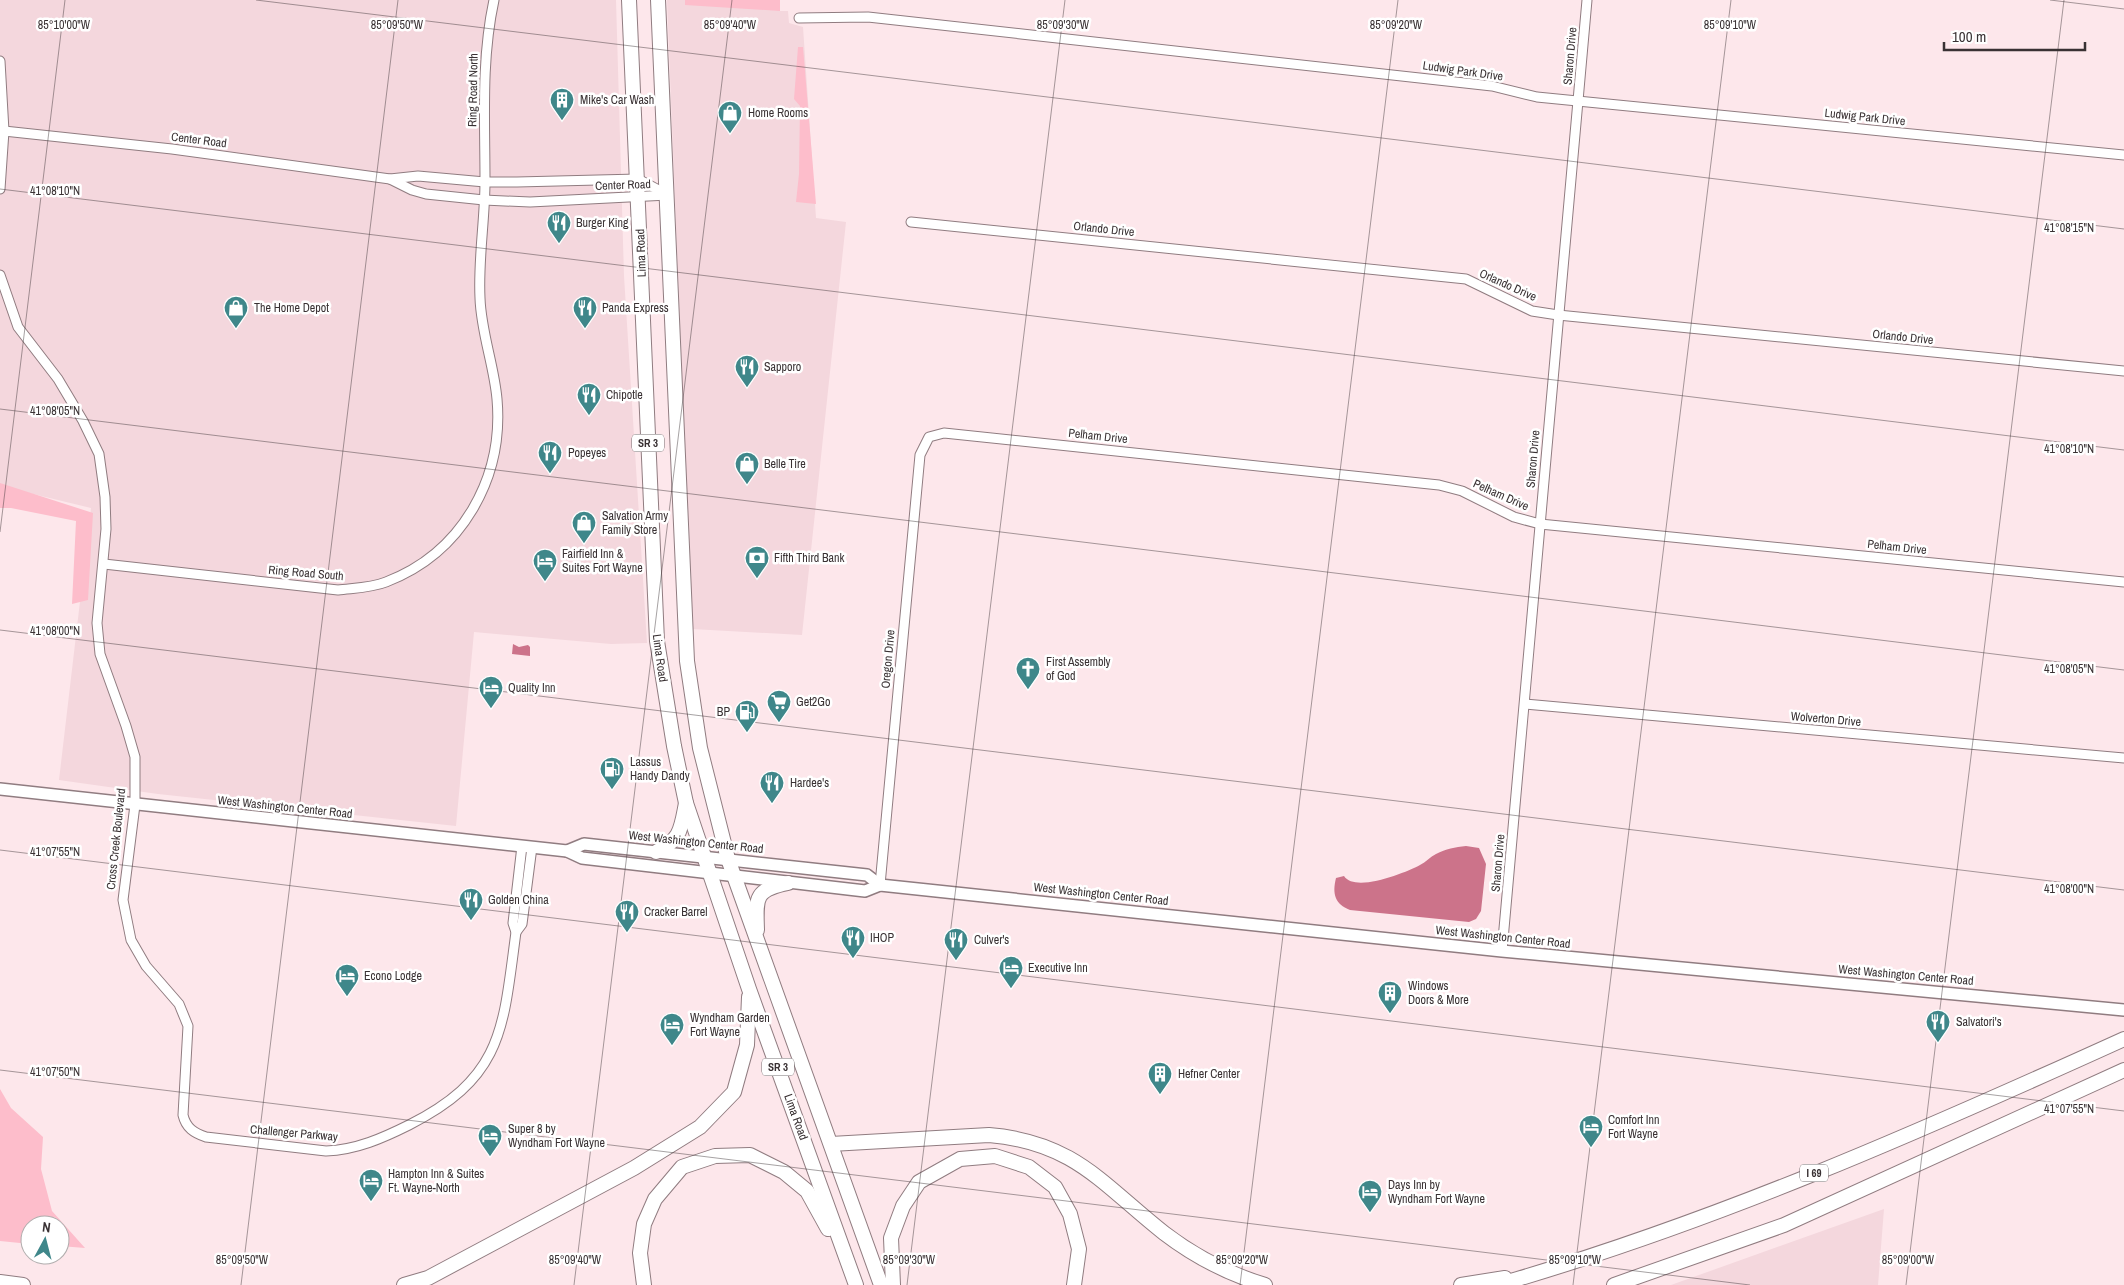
<svg xmlns="http://www.w3.org/2000/svg" width="2124" height="1285" font-family="'Archivo Narrow',sans-serif">
<style>
.built{fill:#f4d7dd}
.green{fill:#fdbdcb}
.water{fill:#cc738a}
.lines{fill:none;stroke-linecap:round;stroke-linejoin:round}
.minor-casing{stroke:#907c80;stroke-width:11}
.major-casing{stroke:#907c80;stroke-width:14}
.highway-casing{stroke:#907c80;stroke-width:16}
.minor{stroke:#fff;stroke-width:9}
.major{stroke:#fff;stroke-width:11}
.highway{stroke:#fff;stroke-width:14}
.ticks{fill:none;stroke:#393133;stroke-width:1;stroke-opacity:0.45}
.labels{text-anchor:middle;stroke-width:5;stroke-linejoin:round;paint-order:stroke}
.shield{fill:#fff;stroke:#746f70;stroke-width:1}
.shield-label{font-size:11px;font-weight:bold;fill:#393133}
.street-label{font-size:12px;fill:#393133;stroke:#fff}
.poi-label{font-size:12px;fill:#393133;stroke:#fff;text-anchor:start}
.ticks-label{font-size:12px;text-anchor:middle;fill:#393133;stroke:#fff;stroke-width:5;stroke-linejoin:round;paint-order:stroke}
</style>
<rect width="100%" height="100%" fill="#fde7eb"/>
<g class="built">
<path d="M0 0H616L624 276 647 643 611 644 474 632 456 826 158 794 59 780 91 508 0 486Z"/>
<path d="M667 0H780V11H788L789 23 803 27 816 218 846 222 802 635 692 629Z"/>
<path d="M1884 1209 1878 1285H1671Z"/>
</g>
<g class="green">
<path d="M685 0H780V11L685 5Z"/>
<path d="M798 47H803L816 204 796 202 799 174 800 106 794 99Z"/>
<path d="M0 483 93 513 88 600 72 604 76 521 11 508H0Z"/>
<path d="M0 1089 11 1108 43 1137 41 1169 52 1211 85 1248 60 1246V1225H30V1244L0 1241Z"/>
</g>
<g class="water">
<path d="M513 644 519 647 528 645 530 647V656L512 654Z"/>
<path d="M1466 846 1479 848 1486 864 1481 911 1476 919 1469 922 1350 910C1335 904 1332 894 1336 878L1344 876C1355 893 1405 873 1420 865 1426 862 1430 857 1436 854 1446 849 1455 847 1466 846Z"/>
</g>
<g class="lines">
<defs>
<g id="minor">
<path d="M799 18 868 17 1492 86 1537 97 2124 155"/>
<path d="M0 61 4 131 0 189"/>
<path d="M4 131 172 149 390 179 418 176 485 182H517L638 179 668 195"/>
<path d="M390 179 412 190 426 194 484 200 530 202 668 195"/>
<path d="M911 222 1466 279 1532 311 1558 315 2124 371"/>
<path d="M0 275 18 327 58 379 83 421 99 454 105 497 106 529 97 623 100 654 126 726 135 757V805L123 900 131 940 146 966 179 1004 188 1026 183 1115C186 1128 194 1133 206 1137L326 1151C356 1150 383 1138 409 1125 504 1077 503 1028 516 932L513 923 522 846"/>
<path d="M104 564 338 590C353 588 371 588 386 582 462 553 504 478 497 399 494 365 481 332 480 298 478 259 485 220 485 181 485 120 481 60 494 0"/>
<path d="M1525 704 2124 758"/>
<path d="M880 885 920 455 929 437 944 433 1439 485 1462 491 1514 517 1540 524 2124 582"/>
<path d="M516 932 522 924 532 847"/>
<path d="M1502 951 1587 0"/>
</g>
<g id="major">
<path d="M0 789 567 851 582 858 865 891 880 885 1502 951 2124 1010"/>
<path d="M567 851 584 844 867 875 880 885"/>
</g>
<g id="highway">
<path d="M629 0 657 641 674 746 686 803 749 989 856 1285"/>
<path d="M658 0 687 661 700 748 728 859 881 1285"/>
<path d="M656 852C681 840 681 829 686 803"/>
<path d="M757 930C756 898 754 890 788 883"/>
<path d="M831 1144 989 1135C1074 1142 1102 1184 1164 1233 1194 1256 1229 1274 1265 1285"/>
<path d="M0 1282 23 1285"/>
<path d="M404 1285 428 1278 634 1168 700 1127 734 1092 747 1045 749 997"/>
<path d="M644 1285 640 1253 644 1224 655 1199 682 1167 715 1156 750 1155 784 1172 807 1191 828 1229"/>
<path d="M893 1285 891 1238 903 1206 919 1182 960 1159 995 1156 1029 1167 1055 1187 1070 1214 1079 1249 1074 1285"/>
<path d="M1461 1285 1505 1278"/>
<path d="M1497 1285C1713 1223 1919 1132 2124 1039"/>
<path d="M1614 1285 1784 1225 2124 1070"/>
</g>
</defs>
<use href="#minor" class="minor-casing"/>
<use href="#major" class="major-casing"/>
<use href="#highway" class="highway-casing"/>
<use href="#minor" class="minor"/>
<use href="#major" class="major"/>
<use href="#highway" class="highway"/>
</g>
<path class="ticks" d="M256 0 2124 229M2050 0 2124 9M0 189 2124 450M0 409 2124 670M0 532 65 0M0 630 2124 890M0 850 2124 1111M0 1070 1750 1285M241 1285 398 0M574 1285 732 0M907 1285 1065 0M1240 1285 1398 0M1573 1285 1731 0M1906 1285 2064 0"/>
<defs>
<symbol id="building-pin" viewBox="-11 -11 22 30"><path d="M0 17L-7.5 6A9.5 9.5 0 1 1 7.5 6Z" fill="#3f878a" stroke="#fff"/><path d="M-4-6H4V6H1V3H-1V6H-4ZM-2.5-4.3h1.7v1.8h-1.7ZM.8-4.3h1.7v1.8H.8ZM-2.5-1h1.7V.8h-1.7ZM.8-1h1.7V.8H.8Z" fill="#fff"/></symbol>
<symbol id="shop-pin" viewBox="-11 -11 22 30"><path d="M0 17L-7.5 6A9.5 9.5 0 1 1 7.5 6Z" fill="#3f878a" stroke="#fff"/><path d="M-5-2.5h2.3a2.7 3.5 0 0 1 5.4 0H5L5.5 6h-11ZM-1.5-2.5h3a1.5 2.3 0 0 0-3 0Z" fill="#fff"/></symbol>
<symbol id="restaurant-pin" viewBox="-11 -11 22 30"><path d="M0 17L-7.5 6A9.5 9.5 0 1 1 7.5 6Z" fill="#3f878a" stroke="#fff"/><path d="M-5-6h1v4h1v-4h1v4h1v-4h1v5L-1.5 .5V6h-2V.5L-5-1ZM5-6V6H3V1.5H1.5Q1.5-4 5-6Z" fill="#fff"/></symbol>
<symbol id="bank-pin" viewBox="-11 -11 22 30"><path d="M0 17L-7.5 6A9.5 9.5 0 1 1 7.5 6Z" fill="#3f878a" stroke="#fff"/><path d="M-6-4H6V4H-6ZM0-2.3a2.3 2.3 0 1 0 0 4.6a2.3 2.3 0 1 0 0-4.6Z" fill="#fff"/></symbol>
<symbol id="hotel-pin" viewBox="-11 -11 22 30"><path d="M0 17L-7.5 6A9.5 9.5 0 1 1 7.5 6Z" fill="#3f878a" stroke="#fff"/><path d="M-6-4.5h1.5V1H6V5H4.5V3h-9V5H-6ZM-4 0a1.8 1.8 0 1 1 3.6 0ZM.5 0V-2.5h3Q6-2.5 6 0Z" fill="#fff"/></symbol>
<symbol id="church-pin" viewBox="-11 -11 22 30"><path d="M0 17L-7.5 6A9.5 9.5 0 1 1 7.5 6Z" fill="#3f878a" stroke="#fff"/><path d="M-1.2-6h2.4v3.5h3.3v2.4h-3.3V6h-2.4V-.1h-3.3v-2.4h3.3Z" fill="#fff"/></symbol>
<symbol id="supermarket-pin" viewBox="-11 -11 22 30"><path d="M0 17L-7.5 6A9.5 9.5 0 1 1 7.5 6Z" fill="#3f878a" stroke="#fff"/><path d="M-6-5.5h2.5l.6 2H6L4.5 2H-2.5L-4.4-4H-6ZM-1.5 3.2a1.3 1.3 0 1 0 .1 0ZM3 3.2a1.3 1.3 0 1 0 .1 0Z" fill="#fff"/></symbol>
<symbol id="fuel-pin" viewBox="-11 -11 22 30"><path d="M0 17L-7.5 6A9.5 9.5 0 1 1 7.5 6Z" fill="#3f878a" stroke="#fff"/><path d="M-5.5-6h7V0h2V4h1.3V-2.5L3-4.5l.8-.8L6-3V5H2.5V1h-1V6h-7ZM-4.2-4.7v3.2H.2V-4.7Z" fill="#fff"/></symbol>
</defs>
<g fill-rule="evenodd">
<use href="#building-pin" x="548" y="86" width="28" height="38"/>
<use href="#shop-pin" x="716" y="99" width="28" height="38"/>
<use href="#restaurant-pin" x="545" y="209" width="28" height="38"/>
<use href="#shop-pin" x="222" y="294" width="28" height="38"/>
<use href="#restaurant-pin" x="571" y="294" width="28" height="38"/>
<use href="#restaurant-pin" x="733" y="353" width="28" height="38"/>
<use href="#restaurant-pin" x="575" y="381" width="28" height="38"/>
<use href="#restaurant-pin" x="536" y="439" width="28" height="38"/>
<use href="#shop-pin" x="733" y="450" width="28" height="38"/>
<use href="#shop-pin" x="570" y="509" width="28" height="38"/>
<use href="#bank-pin" x="743" y="544" width="28" height="38"/>
<use href="#hotel-pin" x="531" y="547" width="28" height="38"/>
<use href="#church-pin" x="1014" y="655" width="28" height="38"/>
<use href="#hotel-pin" x="477" y="674" width="28" height="38"/>
<use href="#supermarket-pin" x="765" y="688" width="28" height="38"/>
<use href="#fuel-pin" x="733" y="698" width="28" height="38"/>
<use href="#fuel-pin" x="598" y="755" width="28" height="38"/>
<use href="#restaurant-pin" x="758" y="769" width="28" height="38"/>
<use href="#restaurant-pin" x="457" y="886" width="28" height="38"/>
<use href="#restaurant-pin" x="613" y="898" width="28" height="38"/>
<use href="#restaurant-pin" x="839" y="924" width="28" height="38"/>
<use href="#restaurant-pin" x="942" y="926" width="28" height="38"/>
<use href="#hotel-pin" x="997" y="954" width="28" height="38"/>
<use href="#hotel-pin" x="333" y="962" width="28" height="38"/>
<use href="#building-pin" x="1376" y="979" width="28" height="38"/>
<use href="#restaurant-pin" x="1924" y="1008" width="28" height="38"/>
<use href="#hotel-pin" x="658" y="1011" width="28" height="38"/>
<use href="#building-pin" x="1146" y="1060" width="28" height="38"/>
<use href="#hotel-pin" x="1577" y="1113" width="28" height="38"/>
<use href="#hotel-pin" x="476" y="1122" width="28" height="38"/>
<use href="#hotel-pin" x="357" y="1167" width="28" height="38"/>
<use href="#hotel-pin" x="1356" y="1178" width="28" height="38"/>
</g>
<g class="labels">
<g class="shield">
<rect x="632" y="434.5" width="32" height="17" rx="4"/>
<rect x="762" y="1058.5" width="32" height="17" rx="4"/>
<rect x="1800" y="1164.5" width="28" height="17" rx="4"/>
</g>
<g class="shield-label">
<text x="648" y="447">SR 3</text>
<text x="778" y="1071">SR 3</text>
<text x="1814" y="1177">I 69</text>
</g>
<g class="street-label">
<text transform="translate(1570 56) rotate(-85)" y="4">Sharon Drive</text>
<text transform="translate(1463 71) rotate(8)" y="4">Ludwig Park Drive</text>
<text transform="translate(473 90) rotate(-89)" y="4">Ring Road North</text>
<text transform="translate(1865 117) rotate(6)" y="4">Ludwig Park Drive</text>
<text transform="translate(199 140) rotate(7)" y="4">Center Road</text>
<text transform="translate(623 185) rotate(-2)" y="4">Center Road</text>
<text transform="translate(1104 229) rotate(6)" y="4">Orlando Drive</text>
<text transform="translate(641 253) rotate(-92)" y="4">Lima Road</text>
<text transform="translate(1508 285) rotate(24)" y="4">Orlando Drive</text>
<text transform="translate(1903 337) rotate(6)" y="4">Orlando Drive</text>
<text transform="translate(1098 436) rotate(6)" y="4">Pelham Drive</text>
<text transform="translate(1533 459) rotate(-85)" y="4">Sharon Drive</text>
<text transform="translate(1501 495) rotate(24)" y="4">Pelham Drive</text>
<text transform="translate(1897 547) rotate(6)" y="4">Pelham Drive</text>
<text transform="translate(306 573) rotate(5)" y="4">Ring Road South</text>
<text transform="translate(660 658) rotate(82)" y="4">Lima Road</text>
<text transform="translate(888 659) rotate(-85)" y="4">Oregon Drive</text>
<text transform="translate(1826 719) rotate(5)" y="4">Wolverton Drive</text>
<text transform="translate(285 807) rotate(6)" y="4">West Washington Center Road</text>
<text transform="translate(116 839) rotate(-84)" y="4">Cross Creek Boulevard</text>
<text transform="translate(696 842) rotate(6)" y="4">West Washington Center Road</text>
<text transform="translate(1498 863) rotate(-85)" y="4">Sharon Drive</text>
<text transform="translate(1101 894) rotate(6)" y="4">West Washington Center Road</text>
<text transform="translate(1503 937) rotate(6)" y="4">West Washington Center Road</text>
<text transform="translate(1906 975) rotate(5)" y="4">West Washington Center Road</text>
<text transform="translate(796 1117) rotate(70)" y="4">Lima Road</text>
<text transform="translate(294 1133) rotate(5)" y="4">Challenger Parkway</text>
</g>
<g class="poi-label">
<text x="580" y="104">Mike's Car Wash</text>
<text x="748" y="117">Home Rooms</text>
<text x="576" y="227">Burger King</text>
<text x="254" y="312">The Home Depot</text>
<text x="602" y="312">Panda Express</text>
<text x="764" y="371">Sapporo</text>
<text x="606" y="399">Chipotle</text>
<text x="568" y="457">Popeyes</text>
<text x="764" y="468">Belle Tire</text>
<text x="602" y="520">Salvation Army<tspan x="602" dy="14">Family Store</tspan></text>
<text x="562" y="558">Fairfield Inn &amp;<tspan x="562" dy="14">Suites Fort Wayne</tspan></text>
<text x="774" y="562">Fifth Third Bank</text>
<text x="1046" y="666">First Assembly<tspan x="1046" dy="14">of God</tspan></text>
<text x="508" y="692">Quality Inn</text>
<text x="796" y="706">Get2Go</text>
<text x="730" y="716" text-anchor="end">BP</text>
<text x="630" y="766">Lassus<tspan x="630" dy="14">Handy Dandy</tspan></text>
<text x="790" y="787">Hardee's</text>
<text x="488" y="904">Golden China</text>
<text x="644" y="916">Cracker Barrel</text>
<text x="870" y="942">IHOP</text>
<text x="974" y="944">Culver's</text>
<text x="1028" y="972">Executive Inn</text>
<text x="364" y="980">Econo Lodge</text>
<text x="1408" y="990">Windows<tspan x="1408" dy="14">Doors &amp; More</tspan></text>
<text x="690" y="1022">Wyndham Garden<tspan x="690" dy="14">Fort Wayne</tspan></text>
<text x="1956" y="1026">Salvatori's</text>
<text x="1178" y="1078">Hefner Center</text>
<text x="1608" y="1124">Comfort Inn<tspan x="1608" dy="14">Fort Wayne</tspan></text>
<text x="508" y="1133">Super 8 by<tspan x="508" dy="14">Wyndham Fort Wayne</tspan></text>
<text x="388" y="1178">Hampton Inn &amp; Suites<tspan x="388" dy="14">Ft. Wayne-North</tspan></text>
<text x="1388" y="1189">Days Inn by<tspan x="1388" dy="14">Wyndham Fort Wayne</tspan></text>
</g>
</g>
<g class="ticks-label">
<text x="64" y="29">85°10'00"W</text>
<text x="397" y="29">85°09'50"W</text>
<text x="730" y="29">85°09'40"W</text>
<text x="1063" y="29">85°09'30"W</text>
<text x="1396" y="29">85°09'20"W</text>
<text x="1730" y="29">85°09'10"W</text>
<text x="55" y="195">41°08'10"N</text>
<text x="2069" y="232">41°08'15"N</text>
<text x="55" y="415">41°08'05"N</text>
<text x="2069" y="453">41°08'10"N</text>
<text x="55" y="635">41°08'00"N</text>
<text x="2069" y="673">41°08'05"N</text>
<text x="55" y="856">41°07'55"N</text>
<text x="2069" y="893">41°08'00"N</text>
<text x="55" y="1076">41°07'50"N</text>
<text x="2069" y="1113">41°07'55"N</text>
<text x="242" y="1264">85°09'50"W</text>
<text x="575" y="1264">85°09'40"W</text>
<text x="909" y="1264">85°09'30"W</text>
<text x="1242" y="1264">85°09'20"W</text>
<text x="1575" y="1264">85°09'10"W</text>
<text x="1908" y="1264">85°09'00"W</text>
</g>
<g transform="translate(45 1240) rotate(7)"><circle r="24" fill="#ffffff" stroke="#b0adad"/>
<path d="M0-4L9 19L0 12L-9 19Z" fill="#3f878a"/>
<text y="-8" font-size="14" font-weight="bold" text-anchor="middle" fill="#393133">N</text>
</g>
<path d="M1944 42v8h141v-8" fill="none" stroke="#393133" stroke-width="2.5"/>
<text x="1952" y="42" font-size="15" fill="#393133" stroke="#ffffff" stroke-width="4" paint-order="stroke">100 m</text>
</svg>
